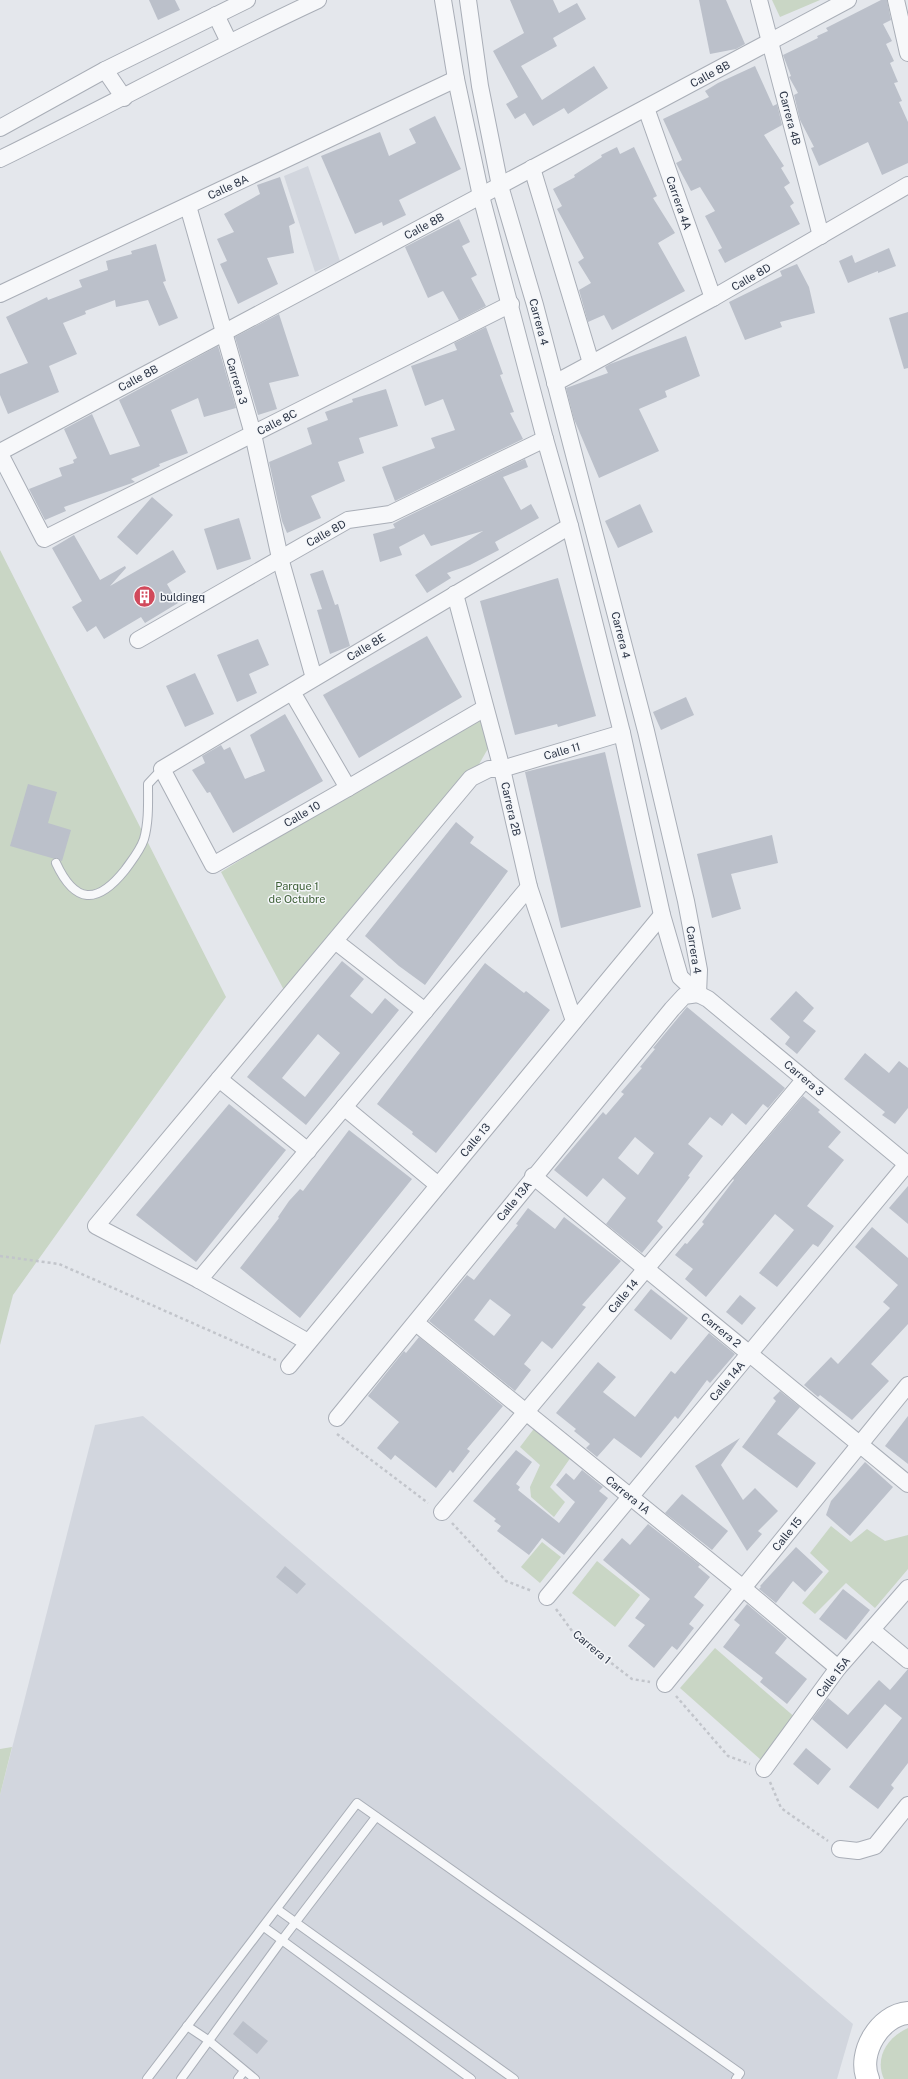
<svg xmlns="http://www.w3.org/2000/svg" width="908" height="2079" font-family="'Public Sans',sans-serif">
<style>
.built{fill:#d2d6de}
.green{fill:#c9d6c5}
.building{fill:#bbc0ca;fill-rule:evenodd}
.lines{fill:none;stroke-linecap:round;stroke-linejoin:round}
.lane-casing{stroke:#a9aeb7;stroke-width:10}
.street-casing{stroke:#a9aeb7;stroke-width:18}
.secondary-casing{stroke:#a9aeb7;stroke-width:24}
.path{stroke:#c2c5cb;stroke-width:2.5;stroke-dasharray:3 3;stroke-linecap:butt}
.lane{stroke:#f7f8fa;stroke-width:8}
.street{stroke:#f7f8fa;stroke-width:16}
.secondary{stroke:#fff;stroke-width:22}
.labels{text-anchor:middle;stroke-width:3;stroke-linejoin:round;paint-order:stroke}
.street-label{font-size:11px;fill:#2b3445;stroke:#f4f6f9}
.poi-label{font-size:11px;fill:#2b3445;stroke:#f4f6f9;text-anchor:start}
.park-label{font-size:11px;fill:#3f6138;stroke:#f4f6f9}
</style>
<rect width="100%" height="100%" fill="#e4e7ec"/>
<g class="built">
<path d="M308 166 340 261 315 272 284 176Z"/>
<path d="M143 1416 853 2024 837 2079H0V1795L95 1425Z"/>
</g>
<g class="green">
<path d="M772 0H820L780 17Z"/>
<path d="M0 550 226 997 13 1295 0 1345Z"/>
<path d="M485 708 493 740 471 778 285 992 221 872Z"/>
<path d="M536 1426 571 1457 550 1487 565 1502 554 1517 531 1497 530 1487 540 1465 520 1447Z"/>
<path d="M831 1526 851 1542 867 1529 885 1541 908 1535V1569L875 1608 846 1583 815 1614 802 1603 829 1571 810 1553Z"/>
<path d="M542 1542 561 1557 540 1583 521 1567Z"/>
<path d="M597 1561 640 1595 615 1627 572 1593Z"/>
<path d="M715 1648 797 1719 761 1760 680 1688Z"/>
<path d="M12 1747 0 1795V1749Z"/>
<path d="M908 2028V2079H884C874 2057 888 2037 908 2028Z"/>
</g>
<g class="building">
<path d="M149 0H175L180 10 158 20Z"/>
<path d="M510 0H553L559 13 577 3 586 19 553 38 557 46 521 66 542 100 594 66 608 88 568 114 564 108 533 126 525 113 515 119 506 104 518 97 493 51 524 33Z"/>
<path d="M699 0H726L745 44 736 49 710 54Z"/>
<path d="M881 0H887L891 20 883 24 892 41 886 44 894 61 890 63 898 82 894 83 902 101 899 102 908 122V163L882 175 868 142 819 166 811 148 814 147 800 120 794 95 798 93 789 77 791 76 783 55 818 38 817 36 828 31 826 28Z"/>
<path d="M755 66 773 106 777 104 782 125 764 135 784 166 781 168 790 183 784 187 794 203 790 206 800 224 725 263 718 250 722 248 705 216 715 211 700 187 691 191 676 163 682 160 663 119 709 97 705 91 718 83Z"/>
<path d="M435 116 461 169 399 200 406 215 383 226 382 222 355 234 321 156 380 132 389 156 416 143 409 129Z"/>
<path d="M617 147 620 154 634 147 657 196 653 198 675 233 658 243 685 291 612 330 604 315 588 322 579 290 591 283 578 262 584 258 557 209 562 206 553 189 575 177 574 175 602 157 601 155Z"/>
<path d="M280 177 295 223 289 226 294 253 267 258 278 284 238 304 220 264 227 261 217 239 234 232 224 214 260 194 257 185Z"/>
<path d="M459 219 470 242 462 246 477 275 471 278 486 306 459 320 443 291 428 298 405 247Z"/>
<path d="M156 244 166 281 163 282 178 318 159 326 148 300 116 307 115 300 85 311 86 314 63 323 77 354 49 366 59 392 8 414 0 395V374L28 363 6 317 47 297 48 300 82 287 79 280 108 270 106 261 132 254 131 251Z"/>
<path d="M889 248 896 266 878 273V271L848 283 839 261 852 255 855 263Z"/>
<path d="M797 264 809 287 815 313 780 322 782 327 745 340 729 302 782 276 780 271Z"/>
<path d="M908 312V368L904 369 889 318Z"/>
<path d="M279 314 299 376 269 383 277 409 258 415 235 337Z"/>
<path d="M486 327 503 374 500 375 514 412 510 413 523 439 395 501 382 467 435 448 431 438 455 430 443 399 425 406 411 366 457 350 454 343Z"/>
<path d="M686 336 700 376 665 391 667 397 639 409 659 451 599 478 574 419 566 388 608 373 605 367 610 364Z"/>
<path d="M218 346 236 408 204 417 198 398 171 410 188 453 159 464 160 466 131 479 135 482 64 507 66 511 45 520 29 489 62 476 59 468 74 463 73 460 77 458 64 429 92 414 110 455 140 446 119 400Z"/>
<path d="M386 389 398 426 359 438 364 453 338 462 345 481 311 496 321 518 287 533 282 521 269 462 312 444 307 428 328 420 325 412 353 402 352 399Z"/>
<path d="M525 459 528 467 503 477 521 510 531 504 539 518 495 542 499 550 470 565 447 573 451 578 427 593 415 575 483 531 431 546 424 534 399 547 402 555 380 562 373 534 395 528 393 524 402 519Z"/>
<path d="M152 497 173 515 137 555 117 537Z"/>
<path d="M640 504 653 532 618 548 605 521Z"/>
<path d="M239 518 251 559 217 570 204 529Z"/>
<path d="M74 535 100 580 125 566 126 568 110 586 173 550 186 572 167 584 178 603 145 623 141 617 104 639 96 626 87 632 72 607 82 601 52 548Z"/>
<path d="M323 570 335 605 338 604 350 646 330 654 317 610 322 609 310 574Z"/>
<path d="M558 578 596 716 558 727 557 724 515 735 480 601Z"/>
<path d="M427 636 462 697 359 758 323 695Z"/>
<path d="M258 639 269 665 249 674 257 693 237 702 217 655Z"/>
<path d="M195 673 214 714 185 727 166 686Z"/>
<path d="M686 697 694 715 661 730 653 712Z"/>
<path d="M285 714 323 781 233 833 210 792 207 793 192 770 205 763 202 756 221 745 224 750 230 747 245 779 265 771 250 735Z"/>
<path d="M605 752 641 907 561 928 525 772Z"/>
<path d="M28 784 57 792 48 823 71 830 62 861 10 846Z"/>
<path d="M456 822 474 837 470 843 508 871 425 985 399 966 365 936Z"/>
<path d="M772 835 778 863 731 874 741 909 712 918 697 854Z"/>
<path d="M342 961 364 979 350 996 372 1014 385 998 399 1010 306 1125 247 1077ZM318 1034 340 1053 305 1097 282 1078Z"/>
<path d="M485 963 524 993 526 991 550 1010 436 1153 412 1134 413 1132 377 1104Z"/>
<path d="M796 991 814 1008 803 1021 816 1031 797 1054 785 1044 790 1037 770 1019Z"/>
<path d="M687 1007 785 1088 768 1108 763 1104 746 1125 732 1113 722 1126 710 1117 688 1144 703 1156 688 1176 690 1177 657 1221 663 1227 642 1253 606 1224 626 1198 603 1178 587 1197 554 1170 603 1112 606 1115 624 1094 621 1092 642 1068 640 1067 655 1049 653 1048ZM635 1137 654 1153 638 1175 618 1158Z"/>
<path d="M865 1053 889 1073 899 1061 908 1068V1108L895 1124 882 1115 885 1112 844 1079Z"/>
<path d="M803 1096 820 1110 818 1112 841 1132 828 1147 844 1160 807 1206 834 1226 818 1247 813 1244 777 1287 759 1273 794 1230 775 1214 706 1297 685 1279 693 1269 675 1255 685 1243 687 1244 704 1224 702 1222 734 1180 733 1179Z"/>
<path d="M229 1104 286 1150 196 1262 136 1215Z"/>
<path d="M349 1130 412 1179 300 1318 240 1268 279 1218 278 1217 289 1201 300 1189 303 1191Z"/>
<path d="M908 1186V1224L889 1208Z"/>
<path d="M528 1208 555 1229 564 1217 621 1261 582 1305 586 1307 552 1349 542 1341 524 1364 531 1370 515 1391 429 1321 467 1275 474 1280 518 1225 516 1224ZM490 1299 511 1315 494 1336 474 1320Z"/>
<path d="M872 1227 908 1258V1324L871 1364 889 1381 852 1420 820 1395 818 1397 804 1385 831 1357 838 1364 890 1308 883 1302 898 1285 855 1247Z"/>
<path d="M651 1289 688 1318 671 1340 634 1310Z"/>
<path d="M740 1295 756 1308 742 1325 726 1312Z"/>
<path d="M709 1333 735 1354 710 1383 707 1380 678 1419 675 1416 641 1458 614 1438 597 1457 586 1448 590 1444 574 1431 576 1429 556 1413 598 1362 616 1377 603 1392 635 1417 671 1371 675 1374Z"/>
<path d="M419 1337 503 1406 467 1449 470 1451 453 1473 450 1470 436 1488 395 1455 391 1460 377 1448 399 1422 368 1396 404 1351 406 1353Z"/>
<path d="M780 1391 800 1407 777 1434 816 1463 797 1488 742 1447 776 1401 773 1398Z"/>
<path d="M908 1416V1464L885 1446Z"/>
<path d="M740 1438 721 1465 743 1500 755 1488 778 1511 758 1531 762 1534 747 1551 695 1466Z"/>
<path d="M516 1450 532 1462 516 1484 520 1487 518 1490 559 1523 575 1502 556 1485 566 1473 574 1480 582 1470 603 1487 599 1491 608 1498 564 1555 542 1538 529 1555 497 1531 501 1526 494 1521 496 1519 473 1501Z"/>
<path d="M865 1462 893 1487 850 1536 826 1515 831 1501Z"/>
<path d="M682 1494 728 1531 712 1550 665 1513Z"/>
<path d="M648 1524 700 1565 698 1567 710 1577 694 1597 704 1605 689 1624 694 1628 677 1650 672 1646 654 1668 628 1646 645 1625 635 1618 650 1599 603 1560 622 1538 630 1545Z"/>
<path d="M796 1547 823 1572 805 1592 793 1581 776 1603 759 1589 761 1587 760 1586Z"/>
<path d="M285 1566 306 1584 297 1594 276 1577Z"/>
<path d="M843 1589 870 1610 846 1640 819 1619Z"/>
<path d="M747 1604 787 1638 775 1653 807 1679 787 1704 760 1682 763 1678 723 1647 740 1625 734 1620Z"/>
<path d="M908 1669V1763L891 1785 894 1788 878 1809 849 1787 902 1718 885 1704 847 1749 812 1719 828 1698 848 1715 879 1680 890 1690Z"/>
<path d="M806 1748 831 1769 818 1785 793 1764Z"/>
<path d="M243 2021 268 2041 257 2054 233 2034Z"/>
</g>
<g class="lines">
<defs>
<g id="lane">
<path d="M56 863C75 904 97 905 125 870 132 860 140 851 144 839 149 821 148 802 148 784L162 769"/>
<path d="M277 1909 514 2079"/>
<path d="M264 1927 471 2079"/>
<path d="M187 2026 208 2040 255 2079"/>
<path d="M147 2079 357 1803 740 2073 736 2079"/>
<path d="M181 2079 282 1940 376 1817"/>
<path d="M238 2079 244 2071"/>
</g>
<g id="street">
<path d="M443 0 456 79 481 196 545 439 570 526 622 733 662 915 680 977 698 994 708 999 908 1165"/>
<path d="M468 0 480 86 500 186 535 305 646 731 686 901 699 970 698 994"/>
<path d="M759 0 821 236"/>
<path d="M896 0 908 53"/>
<path d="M216 15 229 42"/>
<path d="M105 70 124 98"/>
<path d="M646 108 713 298"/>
<path d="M0 128 105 70 247 0"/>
<path d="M0 159C106 107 210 50 318 0"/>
<path d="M532 168 591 363"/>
<path d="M188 206 253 434 280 558 314 678"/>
<path d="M0 294 456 79"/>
<path d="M555 383 713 298 908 185"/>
<path d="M0 452 848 0"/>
<path d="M0 454 44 539 511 304"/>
<path d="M455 594 502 769 529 887 574 1021"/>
<path d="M138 640 348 520 390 514 545 439"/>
<path d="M292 692 348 788"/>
<path d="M485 708 348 788 213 865 162 769 570 526"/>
<path d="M335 941 425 1011"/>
<path d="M219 1079 308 1151"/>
<path d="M344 1107 438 1185"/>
<path d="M533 1176 908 1484"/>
<path d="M199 1280 529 887"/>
<path d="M416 1323 743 1588 838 1668"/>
<path d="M308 1342 199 1280 96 1226 471 778 489 769H502L622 733"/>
<path d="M289 1366 662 915"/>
<path d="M337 1418 672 1009 684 996 698 994"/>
<path d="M442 1512 805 1079"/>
<path d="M547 1597 907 1164"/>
<path d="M872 1630 908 1660"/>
<path d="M665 1684 908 1385"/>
<path d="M764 1769 838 1668 908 1588"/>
<path d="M840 1849 858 1851 875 1846 908 1805"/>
</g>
<path id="secondary" d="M868 2079C857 2053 880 2015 908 2013"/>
</defs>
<use href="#lane" class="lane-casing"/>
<use href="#street" class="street-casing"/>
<use href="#secondary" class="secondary-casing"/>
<g class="path">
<path d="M0 1256 59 1264 276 1360"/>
<path d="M337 1434 428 1503"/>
<path d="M452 1523 506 1581 532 1591"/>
<path d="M556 1609 575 1635 632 1679 650 1682"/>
<path d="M676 1696 728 1756 750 1764"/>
<path d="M770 1782 781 1808 828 1841"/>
</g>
<use href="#lane" class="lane"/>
<use href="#street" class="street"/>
<use href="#secondary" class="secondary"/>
</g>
<defs>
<symbol id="building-disc" viewBox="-11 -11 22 22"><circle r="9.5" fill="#d1495b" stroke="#f4f6f9"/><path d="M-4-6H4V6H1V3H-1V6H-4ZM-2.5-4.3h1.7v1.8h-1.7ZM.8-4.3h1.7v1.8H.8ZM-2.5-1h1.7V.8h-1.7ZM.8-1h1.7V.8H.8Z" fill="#fff"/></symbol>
</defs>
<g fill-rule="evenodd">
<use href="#building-disc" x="132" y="584" width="25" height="25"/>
</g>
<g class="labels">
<g class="street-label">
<text transform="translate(710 74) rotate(-28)" y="4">Calle 8B</text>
<text transform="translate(790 118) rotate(75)" y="4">Carrera 4B</text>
<text transform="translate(228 187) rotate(-25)" y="4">Calle 8A</text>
<text transform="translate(679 203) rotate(71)" y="4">Carrera 4A</text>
<text transform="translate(424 226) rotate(-28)" y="4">Calle 8B</text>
<text transform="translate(751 277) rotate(-30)" y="4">Calle 8D</text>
<text transform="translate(539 322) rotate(75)" y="4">Carrera 4</text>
<text transform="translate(138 378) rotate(-28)" y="4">Calle 8B</text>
<text transform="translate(237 381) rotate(73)" y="4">Carrera 3</text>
<text transform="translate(277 422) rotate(-27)" y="4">Calle 8C</text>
<text transform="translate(326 533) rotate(-29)" y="4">Calle 8D</text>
<text transform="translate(621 635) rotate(76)" y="4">Carrera 4</text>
<text transform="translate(366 647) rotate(-31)" y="4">Calle 8E</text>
<text transform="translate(562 751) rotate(-16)" y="4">Calle 11</text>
<text transform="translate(511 809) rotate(77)" y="4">Carrera 2B</text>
<text transform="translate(302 814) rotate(-30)" y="4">Calle 10</text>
<text transform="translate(694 950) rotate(81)" y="4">Carrera 4</text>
<text transform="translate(804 1078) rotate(40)" y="4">Carrera 3</text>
<text transform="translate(475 1140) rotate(-50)" y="4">Calle 13</text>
<text transform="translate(514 1201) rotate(-51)" y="4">Calle 13A</text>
<text transform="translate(623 1296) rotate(-50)" y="4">Calle 14</text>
<text transform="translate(721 1330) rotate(39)" y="4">Carrera 2</text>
<text transform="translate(727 1381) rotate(-50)" y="4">Calle 14A</text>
<text transform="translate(628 1495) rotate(39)" y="4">Carrera 1A</text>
<text transform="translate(787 1534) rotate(-51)" y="4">Calle 15</text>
<text transform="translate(592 1647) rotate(40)" y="4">Carrera 1</text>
<text transform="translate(833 1677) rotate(-52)" y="4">Calle 15A</text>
</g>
<g class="poi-label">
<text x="160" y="601">buldingq</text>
</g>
<g class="park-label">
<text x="297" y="890">Parque 1<tspan x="297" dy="13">de Octubre</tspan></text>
</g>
</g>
</svg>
